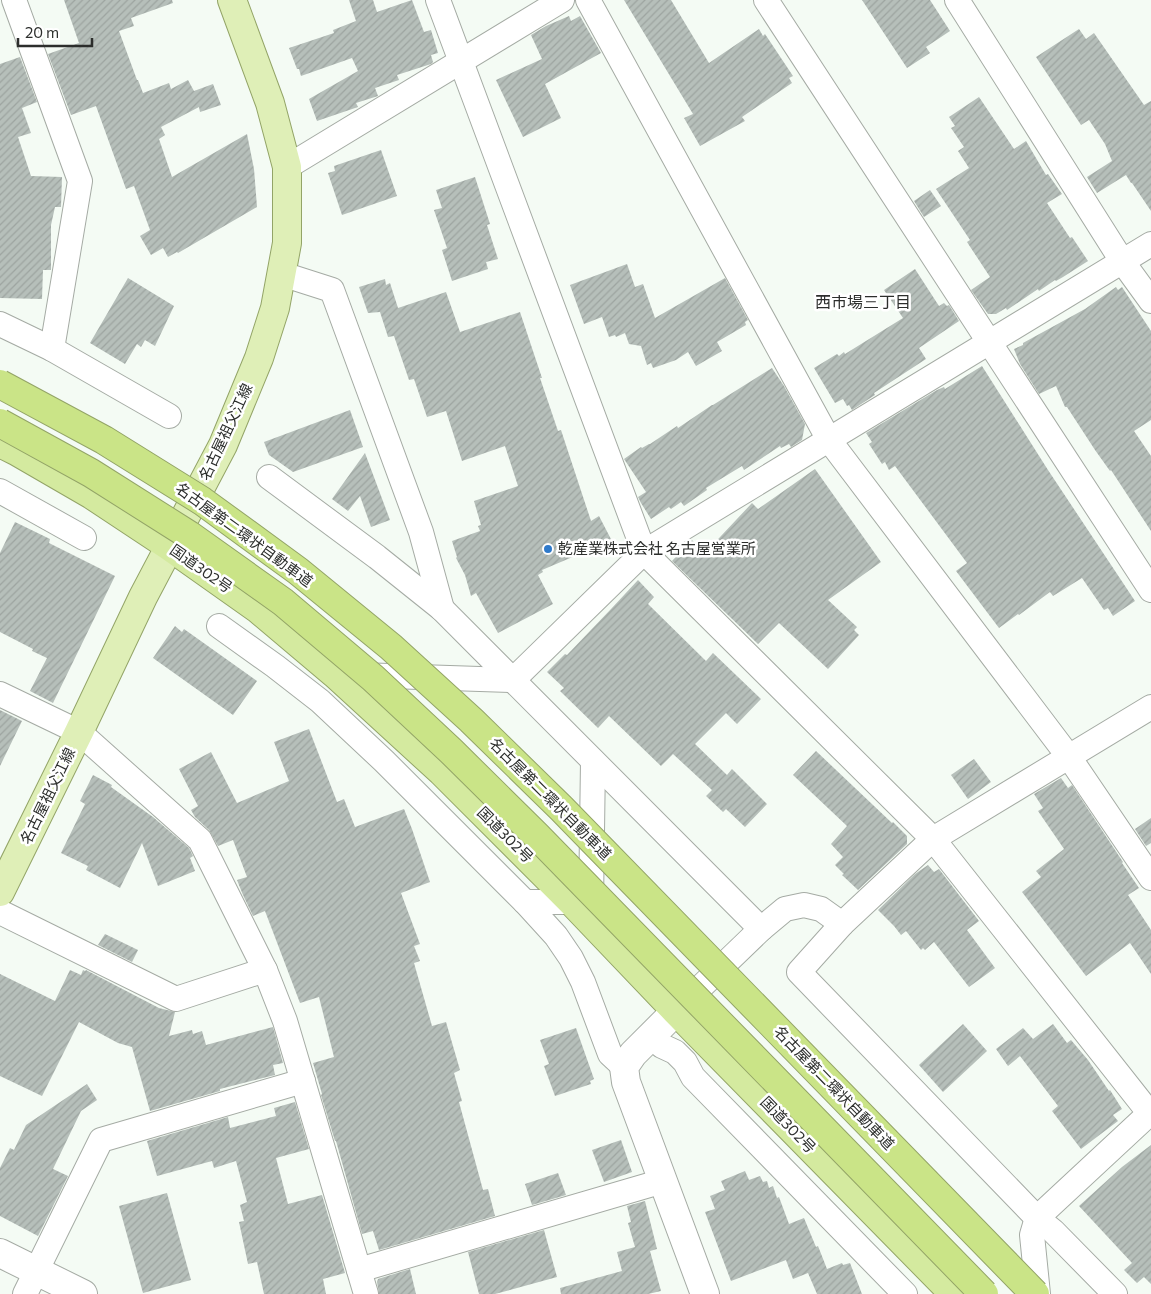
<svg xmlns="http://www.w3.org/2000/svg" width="1151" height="1294" font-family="Commissioner,'Noto Sans JP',sans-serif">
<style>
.building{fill:url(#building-hatch)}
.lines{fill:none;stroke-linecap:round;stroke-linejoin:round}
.minor-casing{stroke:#a5aba4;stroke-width:26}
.tertiary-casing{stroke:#a5aba4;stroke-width:30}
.primary-casing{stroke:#93a467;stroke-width:30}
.trunk-casing{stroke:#93a467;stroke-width:30}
.minor{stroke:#fff;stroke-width:24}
.tertiary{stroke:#fff;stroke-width:28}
.primary{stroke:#dfefb7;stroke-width:28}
.trunk{stroke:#d4ea9f;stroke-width:28}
.motorway-bridge-casing{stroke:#93a467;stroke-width:30;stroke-linecap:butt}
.motorway-bridge{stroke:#cae487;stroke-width:28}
.poi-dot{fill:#2f7aca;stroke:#fff;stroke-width:2}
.labels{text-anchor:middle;stroke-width:5;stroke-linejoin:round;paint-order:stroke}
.street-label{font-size:15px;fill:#2c2e2c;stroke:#fff}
.poi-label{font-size:15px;fill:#2c2e2c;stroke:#fff;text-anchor:start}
.neighbourhood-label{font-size:16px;fill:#2c2e2c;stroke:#fff}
</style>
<defs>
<pattern id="building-hatch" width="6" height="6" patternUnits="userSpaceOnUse" patternTransform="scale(1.25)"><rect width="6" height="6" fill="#b6bfba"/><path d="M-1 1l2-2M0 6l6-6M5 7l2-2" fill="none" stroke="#9da4a0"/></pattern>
</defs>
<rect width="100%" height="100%" fill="#f4fbf4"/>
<g class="building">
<path d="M64 0H172L173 3 131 18 134 26 119 31 137 80H138L143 93 169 83 171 89 188 80 194 91 213 84 221 105 200 112 199 107 161 127 165 135 159 139 172 177 247 134 254 169 257 207 178 253 177 252 168 257 163 248 151 255 140 236 150 230 134 186 126 189 96 106 71 115 48 54 79 43Z"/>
<path d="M349 0H373L377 12 412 0 424 32 431 30 438 53 431 55 433 62 431 64 397 75 399 80 375 88 378 96 356 103 358 107 317 121 309 99 358 71 352 58 301 76 299 69H297L289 48 334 33 333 30 356 21Z"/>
<path d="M624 0H671L709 63 759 29 763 36 765 34 793 76 789 78 792 83 742 117 745 121 700 146 684 118 693 114Z"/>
<path d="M862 0H930L950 31 926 47 930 53 907 68Z"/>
<path d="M569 16 571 21 580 16 601 53 545 84 561 118 523 137 496 80 542 59 531 35 546 26Z"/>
<path d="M1079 29 1086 39 1094 33 1144 105 1151 101V211L1132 183H1131L1126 175 1097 193 1087 177 1112 161 1105 144 1089 120 1081 125 1036 57Z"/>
<path d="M20 57 37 102 22 108 31 133 18 137 31 176 62 177 61 207H55L51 225V270H43L42 299 0 298V64Z"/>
<path d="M979 97 1014 149 1026 141 1046 175 1048 174 1062 194 1047 203 1070 238 1072 237 1088 261 1063 277 1056 281 1055 280 1039 291 1038 289 1007 310 1006 308 996 314H988L971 290 990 277 967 242 970 240 936 189 969 168 958 151 964 147 951 128 955 126 949 117Z"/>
<path d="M381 150 397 196 342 215 328 173 335 171 334 166Z"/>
<path d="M475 177 490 224 487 225 498 259 486 262 488 269 452 281 442 250 447 248 434 210 442 208 436 190Z"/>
<path d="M930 190 941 206 924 217 914 201Z"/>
<path d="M627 264 635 287 643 284 655 318 725 278 748 320 745 322 746 325 717 342 722 351 696 366 688 352 676 360 653 368 651 363 647 365 641 346 629 344 625 333 616 337 615 335 609 337 602 317 584 324 570 285Z"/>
<path d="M915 269 939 306 944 303 947 306 949 305 959 321 919 348 926 359 874 393 875 395 852 410 849 405 847 406 843 399 835 403 814 368 837 354 839 356 844 352 845 354 903 318 884 290Z"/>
<path d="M128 278 174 306 155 346 145 340 141 347 137 344 125 364 90 343Z"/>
<path d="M385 279 386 285 390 283 398 308 446 292 460 332 520 312 542 378H540L558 431 561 430 591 521 599 516 613 543 591 555 589 550 542 570 543 572 538 575 553 604 498 633 476 593 471 596 465 575 456 558 457 557 452 541 480 531 478 526 481 525 474 501 518 486 505 446 462 461 446 411 427 417 414 379 409 380 394 336 388 337 380 312 368 313 359 287Z"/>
<path d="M1116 287 1118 290 1122 287 1151 331V420L1134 431 1151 456V531L1111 470 1110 471 1095 450 1067 407H1065L1056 386 1039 394 1020 364 1014 349 1023 345V343L1085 309Z"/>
<path d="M982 366 1048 470 1135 601 1113 616 1108 608 1104 610 1082 578 1053 596 1050 592 1019 615 1018 614 999 628 956 571 967 563 895 466 889 470 885 462 882 464 869 444 872 442 866 433 937 390 944 387 945 389Z"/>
<path d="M772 368 784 386 805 424 802 440 791 447 789 444 781 448 780 446 744 470 742 466 706 488 707 490 684 506 681 502 671 509 669 507 651 519 641 503 638 497 646 492 624 459 641 447 642 448 649 444H650L677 426 678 428 712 405H713Z"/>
<path d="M350 410 363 447 293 472 269 455 264 442Z"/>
<path d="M365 453 390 520 371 527 360 496 348 511 332 499Z"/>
<path d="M815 469 881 562 828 600 857 627 854 630 859 635 828 669 779 623 758 644 672 561 692 540 705 553 752 503 758 509Z"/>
<path d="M15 522 50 539 49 543 115 576 53 703 30 691 47 658 32 651 33 649 0 632V553Z"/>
<path d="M638 580 654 597 648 604 706 661 713 653 761 699 737 724 726 713 695 744 727 775 732 769 767 804 745 827 726 809 723 812 706 796 712 790 673 754 661 766 609 716 598 728 560 691 564 688 547 672 565 654 567 655 611 609Z"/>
<path d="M175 626 182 632 184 629 257 681 233 715 153 658Z"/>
<path d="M0 710 22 721 0 766Z"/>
<path d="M309 729 337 802 344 799 355 827 404 809 412 829 430 882 401 893 420 944 414 946 420 961 414 963 432 1026 446 1022 460 1070 454 1073 462 1101 459 1102 483 1190 488 1189 495 1216 379 1250 373 1231 362 1234 336 1141H335L321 1095 322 1094 313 1063 334 1057 319 997 300 1003 265 911 253 916 243 895 237 880 247 877 233 840 218 846 209 830 195 817 191 810 198 806 179 769 211 752 237 803 289 781 274 742Z"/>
<path d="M816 751 892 823 893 822 907 836V844L858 890 842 875 844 874 835 865 843 857 831 844 847 826 793 775Z"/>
<path d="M974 759 991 782 968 799 951 775Z"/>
<path d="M93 775 112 785 111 787 153 817 189 848 193 856 190 858 195 871 158 886 142 843 120 888 86 870 88 866 61 853 85 804 80 801Z"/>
<path d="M1061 778 1068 788 1072 785 1123 862 1122 863 1139 888 1128 895 1151 930V974L1130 943 1086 976 1022 892 1041 877 1036 871 1064 849 1038 811 1043 808 1034 794Z"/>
<path d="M1151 818V843L1146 846 1135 829Z"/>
<path d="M928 865 934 872 939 869 979 921 967 930 995 968 969 987 934 942 925 950 923 948 921 950 906 931 901 935 894 926 878 910 915 874Z"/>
<path d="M105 934 138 950 132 962 98 945Z"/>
<path d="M70 970 81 975 83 970 85 971 86 970 159 1008 175 1012 169 1036 192 1030 193 1034 202 1031 206 1045 273 1027 283 1063 273 1065 275 1075 220 1089V1091L150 1111 132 1047 118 1043 79 1022 42 1096 0 1076V974L55 1001Z"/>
<path d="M963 1024 987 1051 943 1092 919 1065Z"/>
<path d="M1053 1024 1067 1043 1071 1040 1088 1060 1109 1091 1110 1090 1122 1109 1113 1115 1118 1121 1081 1149 1052 1111 1058 1106 1020 1056 1008 1066 996 1049 1023 1028 1033 1039Z"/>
<path d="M576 1028 594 1079 590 1081 591 1084 555 1096 544 1066 549 1064 540 1040Z"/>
<path d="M87 1084 97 1100 81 1111 53 1169 68 1176 38 1236 0 1216V1168L10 1148 14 1150 26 1125Z"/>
<path d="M295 1102 309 1149 276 1158 288 1204 322 1195 345 1273 323 1279 326 1294H264L257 1262 248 1264 239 1222 244 1221 240 1205 247 1202 236 1161 214 1168 212 1161 157 1176 147 1141 228 1117 230 1128 276 1116 274 1108Z"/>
<path d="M621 1140 632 1172 604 1182 592 1150Z"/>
<path d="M1151 1145V1284L1144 1277 1137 1283 1124 1270 1132 1263 1079 1206 1122 1167Z"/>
<path d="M745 1171 749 1180 760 1176 763 1182 767 1181 769 1188 773 1186 777 1198 779 1197 789 1224 804 1218 816 1247 818 1246 827 1269 842 1263 843 1265 850 1263 862 1294H817L808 1273 793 1279 786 1260 731 1281 705 1212 715 1209 710 1196 725 1190 721 1181Z"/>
<path d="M558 1173 566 1195 532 1205 525 1184Z"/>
<path d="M167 1193 191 1280 143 1293 119 1206Z"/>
<path d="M645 1201 657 1249 650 1251 661 1291 648 1294H561L560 1288 622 1271 617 1252 635 1247 628 1223 631 1222 627 1206Z"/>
<path d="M544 1230 557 1277 495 1294H479L468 1252Z"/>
<path d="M410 1269 416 1294H379L377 1282 378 1279Z"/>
</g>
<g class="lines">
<defs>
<g id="minor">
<path d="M14 0 80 181 52 349"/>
<path d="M438 0 644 552 933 839 1151 1115"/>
<path d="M588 0 829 440 1069 757 1151 878"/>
<path d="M766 0 1151 590"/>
<path d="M957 0 1122 261 1151 301"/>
<path d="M287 167 562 0"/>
<path d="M282 274 332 290 421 532 442 609"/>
<path d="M0 324 52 349 169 416"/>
<path d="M269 477 377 557 442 609 761 929"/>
<path d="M0 491 84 538"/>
<path d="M219 626 275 666 320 701 384 761 525 902 556 936 571 958 583 982 610 1054 624 1067"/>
<path d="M359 675 513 680 644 552 1151 244"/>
<path d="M0 694 79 732 200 840 265 970 285 1021 366 1294"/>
<path d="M525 902H572"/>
<path d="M591 904 593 761"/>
<path d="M0 912 176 999 265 970"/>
<path d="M842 924 799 972 1037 1218 1053 1231 1115 1294"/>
<path d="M679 1008 761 929 785 909 804 905 821 909 842 924 933 839 1151 707"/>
<path d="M651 1035 662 1046 675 1052 685 1062 693 1077 905 1294"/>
<path d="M359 1270 663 1181"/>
<path d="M25 1294 101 1140 303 1081"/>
<path d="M1038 1294 1032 1235 1037 1218 1151 1112"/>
</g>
<g id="tertiary">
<path d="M676 1011 633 1054 624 1067 626 1082 705 1294"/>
<path d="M0 1253 83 1294"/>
</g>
<path id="primary" d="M0 892 79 732 143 597 223 445 259 358 275 308 287 243V167L270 103 232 0"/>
<path id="trunk" d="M0 443 16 451 92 495 169 546 258 609 335 674 442 772 572 902 676 1011 954 1294"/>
</defs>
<use href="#minor" class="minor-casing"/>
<use href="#tertiary" class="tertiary-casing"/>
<use href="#primary" class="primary-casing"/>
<use href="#trunk" class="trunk-casing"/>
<use href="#minor" class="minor"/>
<use href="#tertiary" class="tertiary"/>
<use href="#primary" class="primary"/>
<use href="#trunk" class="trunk"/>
<defs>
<g id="motorway-bridge">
<path d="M0 384 104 440 202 501 298 571 391 647 471 720 561 808 1035 1294"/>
<path d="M0 423 91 473 189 535 283 602 373 678 451 751 536 835 984 1294"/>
</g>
</defs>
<use href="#motorway-bridge" class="motorway-bridge-casing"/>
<use href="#motorway-bridge" class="motorway-bridge"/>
</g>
<circle class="poi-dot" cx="548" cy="549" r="5"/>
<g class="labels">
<g class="street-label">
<text transform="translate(226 432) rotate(-65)" y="5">名古屋祖父江線</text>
<text transform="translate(244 535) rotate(36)" y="5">名古屋第二環状自動車道</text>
<text transform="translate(201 569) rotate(35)" y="5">国道302号</text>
<text transform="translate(48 796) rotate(-64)" y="5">名古屋祖父江線</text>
<text transform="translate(550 799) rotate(45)" y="5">名古屋第二環状自動車道</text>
<text transform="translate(505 835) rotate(45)" y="5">国道302号</text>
<text transform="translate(834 1088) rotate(46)" y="5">名古屋第二環状自動車道</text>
<text transform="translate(788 1125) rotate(46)" y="5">国道302号</text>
</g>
<g class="poi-label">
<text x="558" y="554">乾産業株式会社 名古屋営業所</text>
</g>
<g class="neighbourhood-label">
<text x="863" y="308">西市場三丁目</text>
</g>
</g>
<path d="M18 38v8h74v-8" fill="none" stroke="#2c2e2c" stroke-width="2.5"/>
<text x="25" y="38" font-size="15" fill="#2c2e2c" stroke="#ffffff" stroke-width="4" paint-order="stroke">20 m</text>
</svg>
